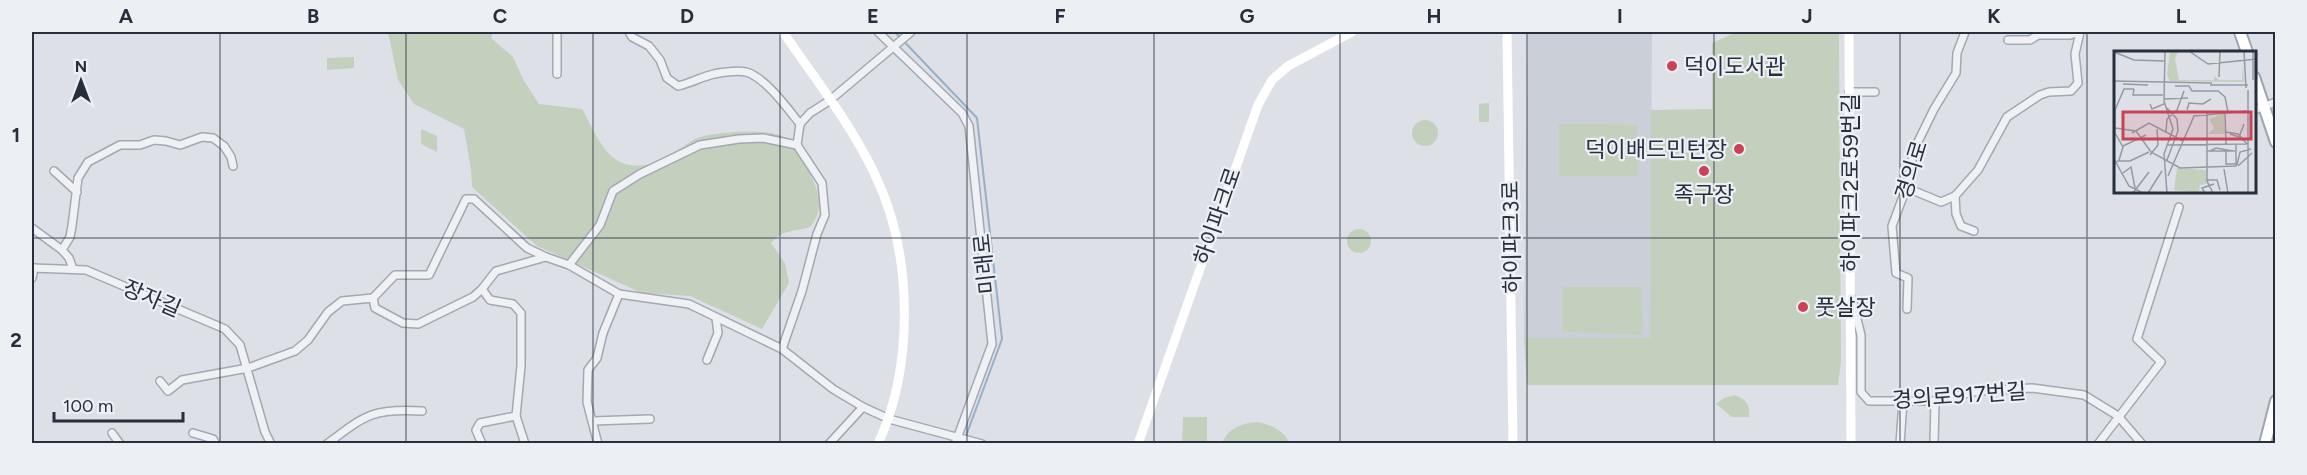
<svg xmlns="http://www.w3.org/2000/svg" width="2307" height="475" font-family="Figtree,'Noto Sans KR',sans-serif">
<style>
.built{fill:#cbd0d8}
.green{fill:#c3d0be}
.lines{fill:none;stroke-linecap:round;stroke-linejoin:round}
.stream{stroke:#98afc7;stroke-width:2}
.street-casing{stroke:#a3a8b1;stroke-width:10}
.primary-casing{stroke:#9ca5b2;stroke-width:14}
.street{stroke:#eff1f5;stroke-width:7}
.secondary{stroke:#fff;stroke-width:9}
.primary{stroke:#fff;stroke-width:10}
.grid{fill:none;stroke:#272f3d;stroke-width:1.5;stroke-opacity:0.55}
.poi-dot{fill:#cb4257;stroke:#eceff4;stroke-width:2}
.labels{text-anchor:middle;stroke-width:4.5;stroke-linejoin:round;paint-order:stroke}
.poi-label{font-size:22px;fill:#272f3d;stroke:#eceff4;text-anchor:start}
.street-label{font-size:22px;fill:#272f3d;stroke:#eceff4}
.inset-river{fill:none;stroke:#98afc7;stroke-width:3}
.inset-road{fill:none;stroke:#949aa3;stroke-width:1.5}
.view{fill:#cb4257;fill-opacity:0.15;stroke:#cb4257;stroke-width:3}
.inset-edge{fill:none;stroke:#272f3d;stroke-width:3}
.neatline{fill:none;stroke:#272f3d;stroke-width:2}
.grid-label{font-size:20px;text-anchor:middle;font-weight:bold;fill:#272f3d}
</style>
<rect width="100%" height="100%" fill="#dde1e7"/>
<path class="built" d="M1528 32H1652L1650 339 1524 338Z"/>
<g class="green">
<path d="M388 32H493L491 38 513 57 524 81 539 104 582 109C593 128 604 159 626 164 646 170 666 159 681 148 686 145 692 140 697 138 715 132 776 126 790 141 798 150 811 174 815 185 821 201 821 214 810 227 795 232 782 229 771 243L785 263 789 283 762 329 690 296 642 293 537 246 472 187 471 170 464 129 414 104 398 80Z"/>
<path d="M1737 32H1839L1841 362 1838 385H1527L1524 338H1650L1651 110 1712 109V43Z"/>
<path d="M354 57V68L327 70V58Z"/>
<path d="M1489 103V122H1479V104Z"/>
<circle cx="1425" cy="133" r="13"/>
<path d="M1559 124 1637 125 1638 176H1559Z"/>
<path d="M421 129 437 136V152L421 144Z"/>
<circle cx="1359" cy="241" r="12"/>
<path d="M1563 287H1642L1643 335 1563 332Z"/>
<path d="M1735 395C1747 400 1750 405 1749 417H1732L1716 404 1724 398Z"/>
<path d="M1183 417H1207V443H1182Z"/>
<path d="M1258 422C1271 425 1283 430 1290 443H1222C1228 428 1242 423 1258 422Z"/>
</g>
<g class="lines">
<path class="stream" d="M895 32 977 118 1002 339 963 444"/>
<defs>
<g id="street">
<path d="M629 32 632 37 649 46 660 60 667 78 678 86C691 83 701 77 714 74 724 72 736 70 746 72 765 77 788 109 800 124"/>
<path d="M878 32 962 113 969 126 992 344 955 444"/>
<path d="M2008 40H2030L2038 35H2070L2079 32"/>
<path d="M557 74V32"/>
<path d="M1849 92H1875"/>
<path d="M2254 110 2276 102"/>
<path d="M54 171 77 192"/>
<path d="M1907 188 1941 202 1955 196 1978 170 2007 117 2040 95 2049 92 2071 91 2078 83 2075 54 2080 32"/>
<path d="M1955 196 1956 214 1961 226 1974 231"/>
<path d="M32 228 62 250"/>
<path d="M569 265 600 225 613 191 640 174 700 145 739 139 763 138 797 145"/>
<path d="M32 268 86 270 225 329 240 345 265 432 271 444"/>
<path d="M73 269 69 258 62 250 70 237 72 226 78 178 88 162 120 145H140L154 140 166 141 180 145 202 137 213 138 224 146 231 157 233 166"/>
<path d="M32 278 34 268"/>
<path d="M482 289 490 300 513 304 521 313V366L516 416 525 444"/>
<path d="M373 298 375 308 403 323 418 324 473 297 482 289 496 271 546 257"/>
<path d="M1852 299 1861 335V392L1869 401H1935L1978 391 2032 388 2084 395 2118 416 2142 444"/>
<path d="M1907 309 1908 278 1896 273 1892 226 1907 186 1914 150 1934 109 1956 73 1957 53 1965 32"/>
<path d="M782 349 802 291 817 234 825 215 822 183 797 145 800 124 810 113 829 101 911 32"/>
<path d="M707 360 718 333 716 318"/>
<path d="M160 381 168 391 182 380 248 368 295 351 308 340 328 312 342 301 373 298 395 275H429L466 199H474L527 248 546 257 569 265 619 294 689 304 782 349 833 389 863 407 889 419 982 444"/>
<path d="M593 421 650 419"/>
<path d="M112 433 120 444"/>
<path d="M193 433 213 439 216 444"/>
<path d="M327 444C365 415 373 408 422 411"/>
<path d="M482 444 476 430 480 423 516 416"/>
<path d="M598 444 587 402 588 370 597 358 603 333 619 294"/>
<path d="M829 444 863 407"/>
<path d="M1900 444 1903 401"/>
<path d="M1934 444 1935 401"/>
<path d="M2098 444 2161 362 2137 339 2179 207"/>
</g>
<g id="primary">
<path d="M2240 32 2247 52"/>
<path d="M2254 77 2276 142"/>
<path d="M2265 444 2276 401"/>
</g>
</defs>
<use href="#street" class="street-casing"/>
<use href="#primary" class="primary-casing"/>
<use href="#street" class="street"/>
<g class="secondary">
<path d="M783 32C815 79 852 125 876 177 913 255 914 366 878 444"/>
<path d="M1507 32 1513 444"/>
<path d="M1849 32 1851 444"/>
<path d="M1138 444 1258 105 1272 80 1288 66 1352 32"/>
</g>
<use href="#primary" class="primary"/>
</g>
<path class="grid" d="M220 32V444M406 32V444M593 32V444M780 32V444M967 32V444M1154 32V444M1340 32V444M1527 32V444M1714 32V444M1900 32V444M2087 32V444M32 238H2276"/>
<g class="poi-dot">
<circle cx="1672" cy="66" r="6"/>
<circle cx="1739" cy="149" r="6"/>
<circle cx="1704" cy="171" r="6"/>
<circle cx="1803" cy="307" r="6"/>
</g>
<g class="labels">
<g class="poi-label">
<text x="1684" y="74">덕이도서관</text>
<text x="1727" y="157" text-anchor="end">덕이배드민턴장</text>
<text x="1704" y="202" text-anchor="middle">족구장</text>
<text x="1815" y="315">풋살장</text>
</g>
<g class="street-label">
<text transform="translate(1911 170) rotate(-73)" y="8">경의로</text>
<text transform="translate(1850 183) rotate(-90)" y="8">하이파크2로59번길</text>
<text transform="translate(1217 216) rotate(-71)" y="8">하이파크로</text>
<text transform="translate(1511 237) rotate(-91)" y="8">하이파크3로</text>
<text transform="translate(984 264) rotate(-96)" y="8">미래로</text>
<text transform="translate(152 298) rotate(23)" y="8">장자길</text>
<text transform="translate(1959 395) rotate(-4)" y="8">경의로917번길</text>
</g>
</g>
<g transform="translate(2114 51)">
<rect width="142" height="142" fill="#dde1e7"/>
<path d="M56 0H64L61 8 65 29H100V25L105 29H128L129 11 130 31 56 30 53 24ZM110 62 111 83H94L100 77 95 68ZM63 117 92 119 93 133 86 134 85 140 90 142 60 139Z" fill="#c3d0be"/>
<path class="inset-river" d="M142 28V0"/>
<path class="inset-road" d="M75 0 94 13 143 8M130 0 132 37M0 1 20 9 50 10M105 26 106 0M139 29V0M0 30 98 32M9 33 34 34M96 34H134M61 35H75L78 40H104L111 46 114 61M20 38 19 44H49M134 39V142M50 48 74 47M50 50 59 78 50 103 53 142M50 50 51 0M36 53 38 58 50 53M53 57 63 68 64 80 53 109M73 59 75 52 89 53 97 48M93 61V130L99 142M111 62 112 93M1 77 22 80 37 101 66 117 122 115V93M52 81 53 68 63 59 70 40M112 81 124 83 133 93M18 82 35 72 69 90M116 83 125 86 130 73M54 94 133 93M9 95 32 84M93 100H121M96 100 102 97 119 100M112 100V113H122M36 104 44 94 43 78M0 108 15 135 29 142M5 110H16L35 101M0 113 5 109 9 96 1 82V59L10 38H20M123 114 126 101 137 98M124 115 138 102M110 118 114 142M9 122 17 116 21 137M54 125 80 65 133 60M93 129H103L106 139M19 142 35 121M34 142 48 120M91 142 88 137 100 133"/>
<path class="view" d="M9 61H137V88H9Z"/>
<rect width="142" height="142" class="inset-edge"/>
</g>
<rect width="2307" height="475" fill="none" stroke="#eceff4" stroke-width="66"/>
<g transform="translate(81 81)" stroke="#eceff4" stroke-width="4.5" paint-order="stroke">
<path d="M0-4.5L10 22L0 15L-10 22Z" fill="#272f3d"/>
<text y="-9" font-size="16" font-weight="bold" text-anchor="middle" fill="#272f3d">N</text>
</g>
<path d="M54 412v9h129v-9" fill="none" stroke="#272f3d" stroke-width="3"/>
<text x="63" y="412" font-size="18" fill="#272f3d" stroke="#eceff4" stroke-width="4.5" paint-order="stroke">100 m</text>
<rect x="33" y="33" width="2241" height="409" class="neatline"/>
<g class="grid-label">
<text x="126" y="23">A</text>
<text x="313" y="23">B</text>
<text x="500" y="23">C</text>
<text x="687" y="23">D</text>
<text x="873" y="23">E</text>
<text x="1060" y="23">F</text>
<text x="1247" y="23">G</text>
<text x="1434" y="23">H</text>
<text x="1620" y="23">I</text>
<text x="1807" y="23">J</text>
<text x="1994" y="23">K</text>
<text x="2181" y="23">L</text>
<text x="16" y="142">1</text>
<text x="16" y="347">2</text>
</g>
</svg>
